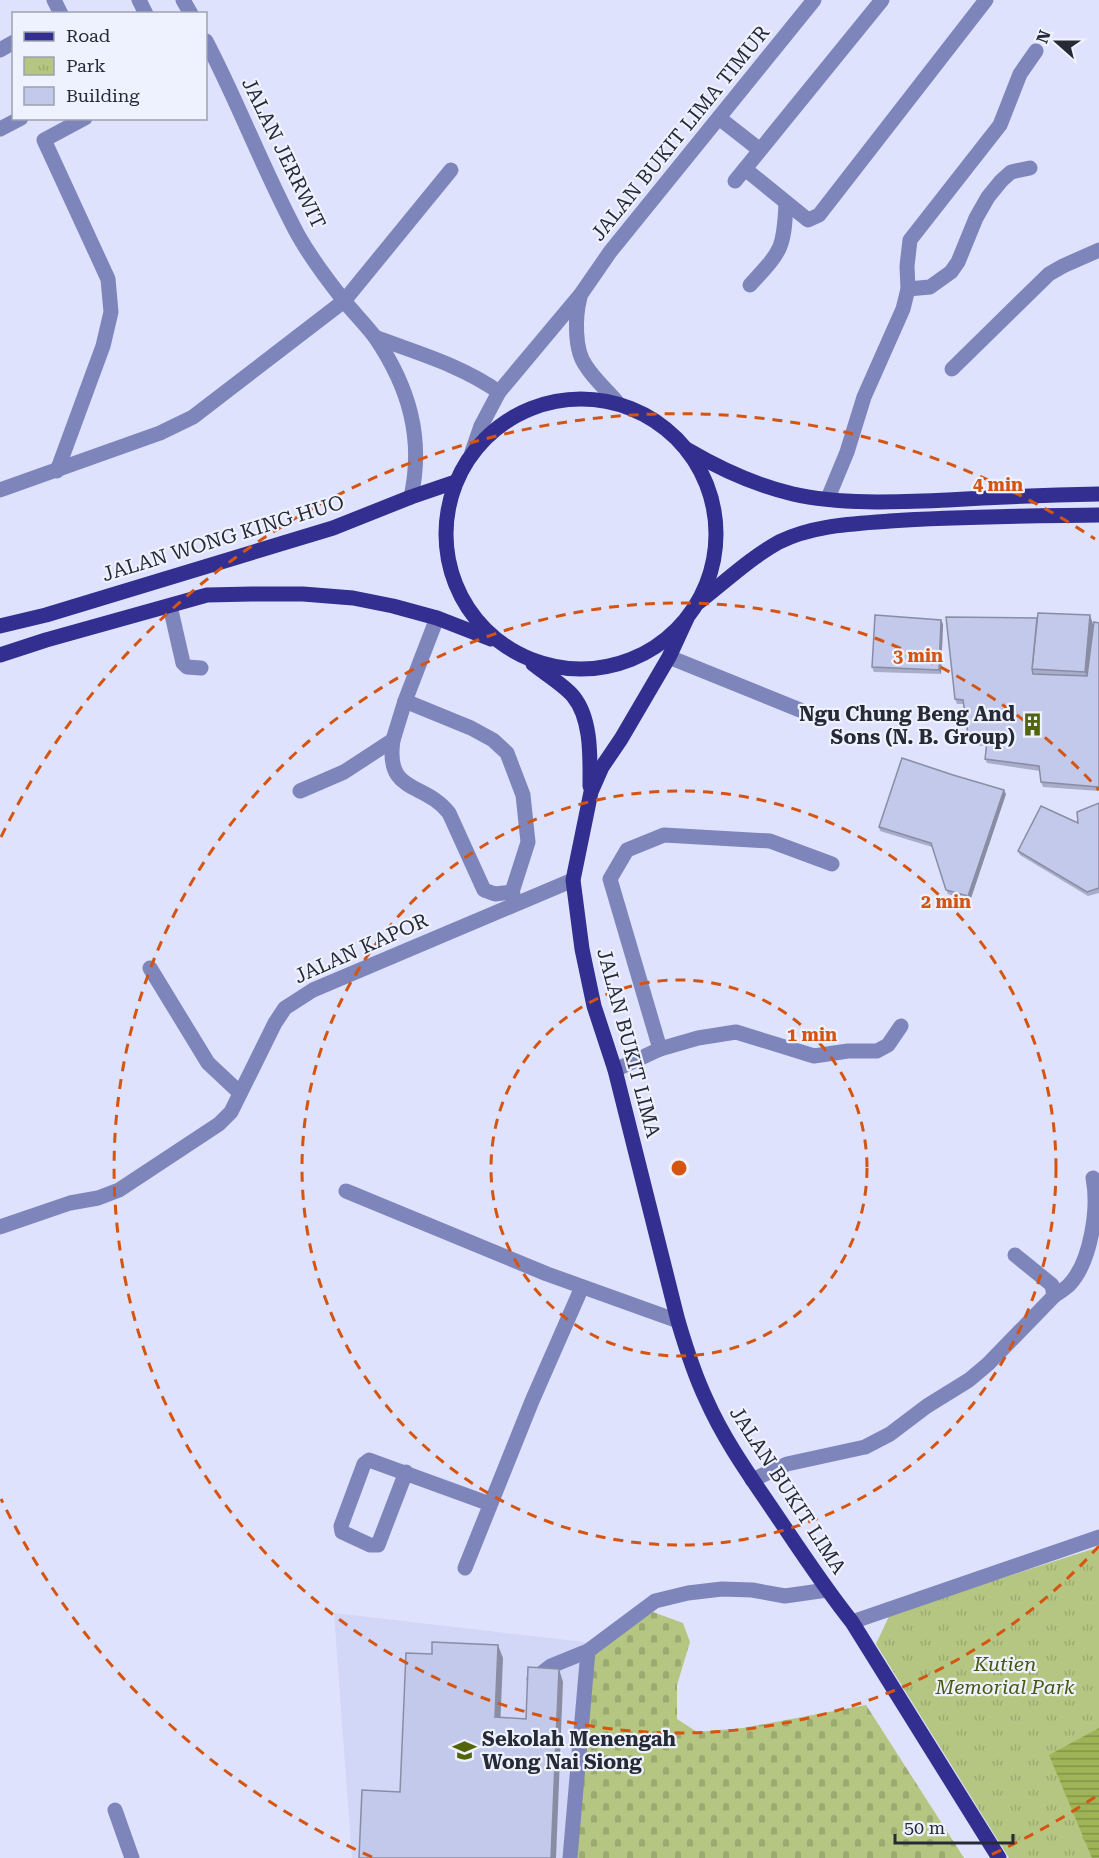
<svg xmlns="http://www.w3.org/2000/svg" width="1099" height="1858" font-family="'Roboto Serif',serif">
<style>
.built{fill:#d2d6f7}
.cemetery{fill:url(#cemetery-stones)}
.park{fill:url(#park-tufts)}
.water{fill:url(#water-rules)}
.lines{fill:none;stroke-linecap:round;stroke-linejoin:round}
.minor{stroke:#7e85bb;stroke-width:15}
.major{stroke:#332f91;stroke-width:15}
.wall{fill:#a8adc9}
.shaded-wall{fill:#888da4}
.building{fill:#c3c9ea;stroke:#888da4;stroke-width:1.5}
.ring{fill:none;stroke:#d55410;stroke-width:3;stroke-dasharray:10 8}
.labels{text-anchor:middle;stroke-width:4.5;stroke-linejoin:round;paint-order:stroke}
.street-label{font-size:20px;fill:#272935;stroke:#eef1fe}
.poi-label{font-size:20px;font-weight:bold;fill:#272935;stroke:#eef1fe;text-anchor:end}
.park-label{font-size:20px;font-style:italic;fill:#495611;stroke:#eef1fe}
.centre{fill:#d55410;stroke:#eef1fe;stroke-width:3}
.ring-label{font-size:18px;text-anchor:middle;font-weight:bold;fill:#d55410;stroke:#eef1fe;stroke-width:4.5;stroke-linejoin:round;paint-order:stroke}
</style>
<defs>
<pattern id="cemetery-stones" width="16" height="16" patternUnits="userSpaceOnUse" patternTransform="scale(1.5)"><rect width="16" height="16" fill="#b5c682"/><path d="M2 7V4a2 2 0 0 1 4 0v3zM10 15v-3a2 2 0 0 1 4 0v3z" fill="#9caa71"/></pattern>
<pattern id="park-tufts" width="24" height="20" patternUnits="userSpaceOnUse" patternTransform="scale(1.5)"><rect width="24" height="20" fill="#b5c682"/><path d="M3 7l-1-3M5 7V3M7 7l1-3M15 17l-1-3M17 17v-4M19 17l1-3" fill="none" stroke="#9caa71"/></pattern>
<pattern id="water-rules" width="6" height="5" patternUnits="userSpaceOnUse" patternTransform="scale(1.5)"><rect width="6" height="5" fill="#9fb457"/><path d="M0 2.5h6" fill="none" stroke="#829249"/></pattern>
</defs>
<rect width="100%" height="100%" fill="#dee2fd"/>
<path class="built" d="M334 1613 592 1643 575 1858H352Z"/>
<path class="cemetery" d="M653 1612 683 1623 690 1642 677 1685V1719L697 1732 743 1728 866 1705 964 1858H574L593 1656 627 1628Z"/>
<path class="park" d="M1099 1547V1858H1009L876 1644 890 1614Z"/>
<path class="water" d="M1099 1728V1858H1092L1049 1755Z"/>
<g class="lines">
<g class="minor">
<path d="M54 0 61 14"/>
<path d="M139 0 146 14"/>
<path d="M183 0 191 14"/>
<path d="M206 41C239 104 264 172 298 235 311 258 329 282 345 302 355 314 366 325 375 337 409 387 424 438 411 497"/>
<path d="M0 50 14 42"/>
<path d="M719 118 760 150"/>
<path d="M0 129 21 118"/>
<path d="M745 169 808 220 819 215 986 0"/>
<path d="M735 181 882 0"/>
<path d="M750 285C781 251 784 250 786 203"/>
<path d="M908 289 930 287 951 272 958 262 976 218 988 197 1001 181 1011 172 1030 168"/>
<path d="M580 297C575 316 574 350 586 366 594 379 607 390 617 402"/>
<path d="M375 337C417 353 461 365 499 392"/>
<path d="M952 369 1049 274 1063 266 1099 250"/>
<path d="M472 452 481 426 499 392 581 294 610 252 814 0"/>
<path d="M57 471 103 346 111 312 108 279 44 140 85 118"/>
<path d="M0 490 160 433 193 417 344 301 451 170"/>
<path d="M828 498 847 452 864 397 903 309 908 289 907 266 910 240 1000 125 1020 74 1036 51"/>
<path d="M170 606 183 663 187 667 201 668"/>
<path d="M669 657 800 710"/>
<path d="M405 701 471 728 493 740 507 753 523 795 528 842 512 892 516 903"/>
<path d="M393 740C385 795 424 781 449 813L484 890 495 894 512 892"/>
<path d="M300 791 344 772 393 740 405 701 437 618"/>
<path d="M150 968 208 1063 240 1093"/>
<path d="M660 1049 610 879 627 850 664 835 770 841 832 864"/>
<path d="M615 1070 660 1049 698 1038 736 1032 814 1056 848 1051H877L888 1045 901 1026"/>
<path d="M346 1191 547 1274 678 1321"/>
<path d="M0 1227 70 1203 98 1198 119 1190 219 1124 231 1112 275 1023 285 1008 313 990 573 880"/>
<path d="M1054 1296C1059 1292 1065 1289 1069 1285 1091 1262 1099 1208 1093 1178"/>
<path d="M406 1472 378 1545H370L342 1532 341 1526 364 1464 369 1460 490 1504"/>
<path d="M752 1480 787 1464 865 1447 890 1434 927 1406 969 1380 988 1364 1054 1296 1052 1285 1015 1255"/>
<path d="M465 1568 532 1401 582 1287"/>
<path d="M852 1622 1099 1537"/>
<path d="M534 1679 551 1666 588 1651 655 1601 688 1593 722 1589 752 1590 785 1596 827 1590"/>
<path d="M115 1810 132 1858"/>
<path d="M570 1858 588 1651"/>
</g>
<g class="major">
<circle cx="581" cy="534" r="135"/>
<path d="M688 450C722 470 755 485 793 494 841 505 899 502 948 500 998 497 1049 495 1099 494"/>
<path d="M699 602C725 582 750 558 779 542 813 525 853 524 890 521 959 516 1029 516 1099 515"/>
<path d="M687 618 669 657 621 739 602 767 591 792 573 880 582 949 594 1006 615 1070 678 1321C686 1348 694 1374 706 1399 724 1440 750 1476 775 1513 800 1550 824 1587 852 1622L999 1858"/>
<path d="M0 626 46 615 333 528 411 497 455 482"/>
<path d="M0 655 46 640 207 595 252 594H303L353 598 393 606 437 618 491 639"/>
<path d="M533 664C544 673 564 685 573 696 592 719 590 758 590 786"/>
</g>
</g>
<g class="wall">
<path d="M1099 623V791L1043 787 1041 782 1040 771 987 763 985 759 986 746 970 745 969 741 963 704H957L955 699 1093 624 1092 641Z"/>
<path d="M943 624 941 674 874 672 872 667Z"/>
<path d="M1006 794 970 901 948 894 932 847 880 831 879 827Z"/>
<path d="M1099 803V893L1088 896 1020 855 1018 851 1078 823Z"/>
</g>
<g class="shaded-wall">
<path d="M1090 615 1093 624 1089 680 1085 672Z"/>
<path d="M941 620 943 624 941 674 939 670Z"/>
<path d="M1004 790 1006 794 970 901 968 896Z"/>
<path d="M498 1645 503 1658 500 1730 495 1717Z"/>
<path d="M559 1669 563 1682 556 1858H551Z"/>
</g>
<g class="building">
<path d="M1038 613 1090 615 1085 672 1032 669Z"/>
<path d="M875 615 941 620 939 670 872 667Z"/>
<path d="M946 617 1037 618 1032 669 1033 674 1087 676 1094 622 1099 623V787L1041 782 1039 766 985 759 987 742 969 741 963 700 955 699Z"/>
<path d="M902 758 953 775 1004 790 968 896 946 890 931 843 879 827Z"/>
<path d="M1099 803V888L1087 892 1018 851 1041 806 1078 823 1077 812Z"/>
<path d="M432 1642 498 1645 495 1717 526 1719 528 1667 559 1669 551 1858H359L362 1790 400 1792 406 1653 432 1654Z"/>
</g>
<g class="ring">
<circle cx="679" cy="1168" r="188"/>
<circle cx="679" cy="1168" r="377"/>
<path d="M1099 1546A565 565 0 1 1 1099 790"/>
<path d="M1095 1797A754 754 0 0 1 986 1857M372 1857A754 754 0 0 1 1 1499M1 837A754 754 0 0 1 1095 539"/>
</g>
<defs>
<symbol id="building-bare" viewBox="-9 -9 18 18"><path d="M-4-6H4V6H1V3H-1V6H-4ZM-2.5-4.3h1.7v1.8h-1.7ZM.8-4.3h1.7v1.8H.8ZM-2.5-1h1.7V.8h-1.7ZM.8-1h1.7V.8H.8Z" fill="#54640a" stroke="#eef1fe" stroke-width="2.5" paint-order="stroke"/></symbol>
<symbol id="school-bare" viewBox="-9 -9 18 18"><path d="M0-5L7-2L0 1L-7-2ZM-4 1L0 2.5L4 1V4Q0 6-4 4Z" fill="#54640a" stroke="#eef1fe" stroke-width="2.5" paint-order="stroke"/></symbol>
</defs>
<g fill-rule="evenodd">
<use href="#building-bare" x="1016" y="708" width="33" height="33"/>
<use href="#school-bare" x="448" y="1734" width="33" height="33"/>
</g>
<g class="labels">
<g class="street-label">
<text transform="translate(680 133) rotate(-51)" y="7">JALAN BUKIT LIMA TIMUR</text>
<text transform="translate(284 153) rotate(64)" y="7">JALAN JERRWIT</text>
<text transform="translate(223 538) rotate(-17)" y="7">JALAN WONG KING HUO</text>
<text transform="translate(361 948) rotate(-24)" y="7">JALAN KAPOR</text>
<text transform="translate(629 1043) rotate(75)" y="7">JALAN BUKIT LIMA</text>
<text transform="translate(788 1490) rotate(57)" y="7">JALAN BUKIT LIMA</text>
</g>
<g class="poi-label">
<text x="1015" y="721">Ngu Chung Beng And<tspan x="1015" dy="23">Sons (N. B. Group)</tspan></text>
<text x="482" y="1746" text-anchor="start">Sekolah Menengah<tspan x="482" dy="23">Wong Nai Siong</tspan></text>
</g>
<g class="park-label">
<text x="1005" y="1671">Kutien<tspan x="1005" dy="23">Memorial Park</tspan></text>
</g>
</g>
<circle cx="679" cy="1168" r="9" class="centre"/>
<g class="ring-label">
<text x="998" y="491">4 min</text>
<text x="918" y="662">3 min</text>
<text x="946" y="908">2 min</text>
<text x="812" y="1041">1 min</text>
</g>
<rect x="12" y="12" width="195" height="108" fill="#eef1fe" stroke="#9ea1ae" stroke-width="1.5"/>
<rect x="24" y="32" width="30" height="9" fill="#332f91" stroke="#9ea1ae" stroke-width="1.5"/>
<text x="66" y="42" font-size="18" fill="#272935">Road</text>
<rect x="24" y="57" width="30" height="18" fill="url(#park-tufts)" stroke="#9ea1ae" stroke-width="1.5"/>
<text x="66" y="72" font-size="18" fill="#272935">Park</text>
<rect x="24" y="87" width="30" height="18" fill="#c3c9ea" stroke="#9ea1ae" stroke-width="1.5"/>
<text x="66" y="102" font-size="18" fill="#272935">Building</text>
<g transform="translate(1057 42) rotate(291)" stroke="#eef1fe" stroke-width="4.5" paint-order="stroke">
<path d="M0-4.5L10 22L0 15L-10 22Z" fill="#272935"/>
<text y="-9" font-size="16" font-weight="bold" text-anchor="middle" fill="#272935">N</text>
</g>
<path d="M895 1834v9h118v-9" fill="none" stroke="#272935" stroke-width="3"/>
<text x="904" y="1834" font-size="18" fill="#272935" stroke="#eef1fe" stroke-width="4.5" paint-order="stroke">50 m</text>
</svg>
